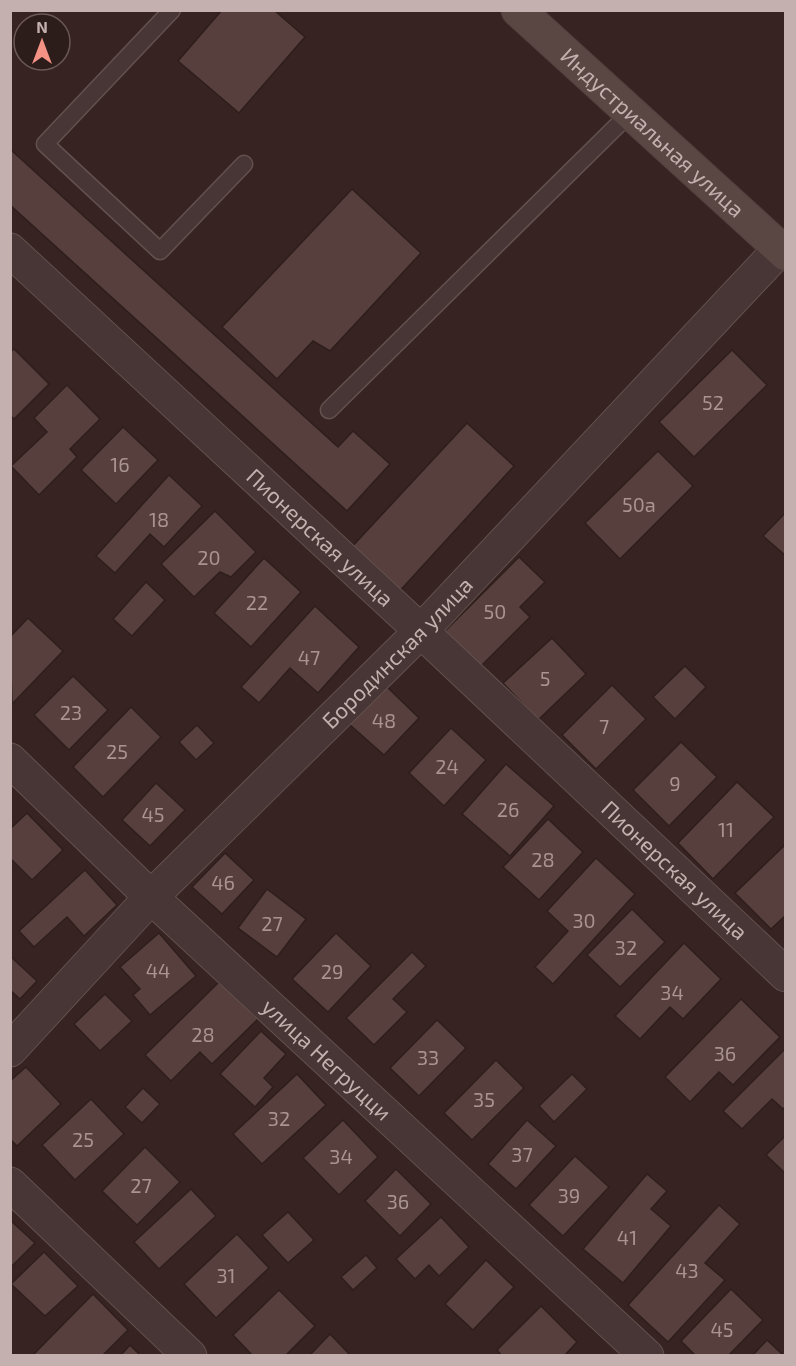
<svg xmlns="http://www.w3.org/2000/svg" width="796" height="1366" font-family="'Exo 2',sans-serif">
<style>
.building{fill:#573f3d;stroke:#2e1e1c;stroke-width:1.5}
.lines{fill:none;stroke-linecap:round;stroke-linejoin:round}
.lane-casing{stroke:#62514f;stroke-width:19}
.street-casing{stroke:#62514f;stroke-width:35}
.secondary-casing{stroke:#51403e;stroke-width:35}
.lane{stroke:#473635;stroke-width:16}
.street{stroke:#473635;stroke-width:33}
.secondary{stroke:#5a4643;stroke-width:33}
.labels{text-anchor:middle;stroke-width:5;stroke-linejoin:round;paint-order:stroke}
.number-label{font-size:20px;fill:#a99492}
.street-label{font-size:22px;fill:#c4b1af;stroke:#2c1c1a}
</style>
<rect width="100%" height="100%" fill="#372321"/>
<g class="building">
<path d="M222 10H274L305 37 239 113 178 61Z"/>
<path d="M10 149 338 447 353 431 390 464 347 511 10 205Z"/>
<path d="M352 189 421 253 330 351 313 341 277 379 222 327Z"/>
<path d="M14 349 49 384 14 419 10 415V352Z"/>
<path d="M732 350 767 385 694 457 659 422Z"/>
<path d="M67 385 100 419 70 449 77 457 39 495 11 466 47 432 34 418Z"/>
<path d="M467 423 514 466 396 595 348 551Z"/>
<path d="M123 427 158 460 116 504 81 470Z"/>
<path d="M658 451 693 486 620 559 585 523Z"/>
<path d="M169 475 202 506 164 547 150 534 115 573 96 556Z"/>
<path d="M215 511 256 552 231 577 220 572 194 597 161 564Z"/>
<path d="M786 512V556L763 536Z"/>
<path d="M519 557 545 582 520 607 530 617 481 666 445 631Z"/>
<path d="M264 558 301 592 251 647 214 613Z"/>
<path d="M146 582 165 600 132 636 113 619Z"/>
<path d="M315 606 359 647 318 693 290 668 259 703 241 687Z"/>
<path d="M28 618 63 651 12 704 10 637Z"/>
<path d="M552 638 586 674 538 720 503 683Z"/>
<path d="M685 666 706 687 675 719 653 697Z"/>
<path d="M73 676 108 710 69 750 34 715Z"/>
<path d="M385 685 419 718 384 755 349 724Z"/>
<path d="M612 685 646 719 596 769 562 735Z"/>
<path d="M131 707 161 737 103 797 73 767Z"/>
<path d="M197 725 214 743 196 760 179 742Z"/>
<path d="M451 728 486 760 444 806 409 773Z"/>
<path d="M681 742 717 777 669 826 633 790Z"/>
<path d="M506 764 554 806 510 856 462 814Z"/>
<path d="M737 782 774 817 713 879 678 843Z"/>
<path d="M156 783 185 810 150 846 122 820Z"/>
<path d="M27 813 63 850 32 880 10 858V829Z"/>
<path d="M548 819 583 852 539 900 503 867Z"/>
<path d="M785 845 786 915 771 929 735 893Z"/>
<path d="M225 853 254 880 222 914 192 887Z"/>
<path d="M596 858 635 894 553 984 535 967 568 931 547 911Z"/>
<path d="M85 870 117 905 84 936 67 917 34 947 19 931Z"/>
<path d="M267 889 306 919 277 957 238 928Z"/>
<path d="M632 909 665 942 620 987 587 955Z"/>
<path d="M159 933 196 976 150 1015 133 995 140 989 120 967Z"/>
<path d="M336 933 371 966 328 1012 292 979Z"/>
<path d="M684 943 721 979 683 1019 670 1007 640 1039 615 1016Z"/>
<path d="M412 952 426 966 393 999 407 1012 374 1045 346 1018Z"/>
<path d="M10 956 37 981 20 999 10 990Z"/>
<path d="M220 981 258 1019 212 1064 200 1052 171 1081 145 1055Z"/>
<path d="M105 994 132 1021 100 1051 74 1024Z"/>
<path d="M741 999 780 1037 733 1085 719 1072 690 1102 665 1077Z"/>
<path d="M437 1020 466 1048 419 1096 390 1068Z"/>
<path d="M261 1031 286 1054 264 1078 273 1087 255 1107 220 1074Z"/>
<path d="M786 1048V1106L783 1109 772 1099 742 1129 723 1111Z"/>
<path d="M496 1060 524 1088 472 1140 444 1113Z"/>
<path d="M26 1067 61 1104 17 1146 10 1139V1081Z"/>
<path d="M297 1074 326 1105 262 1164 233 1134Z"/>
<path d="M572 1074 587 1089 554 1122 539 1106Z"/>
<path d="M143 1088 160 1104 142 1123 125 1107Z"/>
<path d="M91 1099 124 1134 75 1180 42 1145Z"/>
<path d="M343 1120 378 1157 339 1195 303 1158Z"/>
<path d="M527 1120 556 1146 516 1189 488 1164Z"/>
<path d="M786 1135V1174L766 1155Z"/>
<path d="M145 1147 180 1182 137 1225 102 1191Z"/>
<path d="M575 1156 609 1187 563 1236 529 1205Z"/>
<path d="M396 1169 431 1204 400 1236 365 1201Z"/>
<path d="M647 1174 667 1191 651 1209 671 1226 623 1283 583 1249Z"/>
<path d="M191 1189 216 1216 159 1269 134 1242Z"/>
<path d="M719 1205 740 1224 705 1263 725 1280 668 1342 628 1305Z"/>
<path d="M288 1212 314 1240 288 1263 262 1235Z"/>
<path d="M441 1217 469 1247 439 1276 429 1265 415 1279 396 1259Z"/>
<path d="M10 1220 35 1243 10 1268Z"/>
<path d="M237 1234 269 1268 216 1318 184 1284Z"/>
<path d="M44 1252 78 1286 45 1316 11 1284Z"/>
<path d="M366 1255 377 1268 353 1290 341 1277Z"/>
<path d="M486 1260 514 1287 473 1330 445 1304Z"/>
<path d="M731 1289 763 1320 728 1356H696L681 1341Z"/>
<path d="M279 1290 315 1326 285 1356H253L233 1335Z"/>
<path d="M93 1294 128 1330 102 1356H32Z"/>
<path d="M541 1306 577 1342 564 1356H502L497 1350Z"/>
<path d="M330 1334 351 1356H309Z"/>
<path d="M767 1340 784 1356H752Z"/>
<path d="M130 1345 141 1356H120Z"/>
</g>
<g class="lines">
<defs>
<g id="lane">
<path d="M172 10 45 144 160 251 244 164"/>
<path d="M329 410 631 112"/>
</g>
<g id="street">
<path id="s1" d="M10 250 421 631 786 975"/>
<path id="s2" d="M10 760 151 897 647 1356"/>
<path id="s3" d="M10 1050 151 897 421 631 780 249"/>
<path d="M10 1184 190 1356"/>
</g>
<g id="secondary">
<path id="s4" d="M518 10 786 254"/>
</g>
</defs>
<use href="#lane" class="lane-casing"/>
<use href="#street" class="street-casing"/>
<use href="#secondary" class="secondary-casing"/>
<use href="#lane" class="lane"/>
<use href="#street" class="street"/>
<use href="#secondary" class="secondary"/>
</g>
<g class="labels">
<g class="number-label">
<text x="713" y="410">52</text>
<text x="120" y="472">16</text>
<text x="639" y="512">50а</text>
<text x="159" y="527">18</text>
<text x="209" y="565">20</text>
<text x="257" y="610">22</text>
<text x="495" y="619">50</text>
<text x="309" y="665">47</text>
<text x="545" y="686">5</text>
<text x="71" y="720">23</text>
<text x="384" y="728">48</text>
<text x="604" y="734">7</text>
<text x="117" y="759">25</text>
<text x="447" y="774">24</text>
<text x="675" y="791">9</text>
<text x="508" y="817">26</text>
<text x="153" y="822">45</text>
<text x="726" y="837">11</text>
<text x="543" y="867">28</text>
<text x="223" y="890">46</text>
<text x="584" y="928">30</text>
<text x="272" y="931">27</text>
<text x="626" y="955">32</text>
<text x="158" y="978">44</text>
<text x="332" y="979">29</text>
<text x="672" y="1000">34</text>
<text x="203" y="1042">28</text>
<text x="725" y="1061">36</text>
<text x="428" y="1065">33</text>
<text x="484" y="1107">35</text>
<text x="279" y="1126">32</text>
<text x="83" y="1147">25</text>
<text x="522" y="1162">37</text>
<text x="341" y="1164">34</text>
<text x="141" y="1193">27</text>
<text x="569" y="1203">39</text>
<text x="398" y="1209">36</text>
<text x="627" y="1245">41</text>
<text x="687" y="1278">43</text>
<text x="226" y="1283">31</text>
<text x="722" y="1337">45</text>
</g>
<g class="street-label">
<text dy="8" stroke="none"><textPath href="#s4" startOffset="182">Индустриальная улица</textPath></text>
<text dy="8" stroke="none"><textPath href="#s1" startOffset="423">Пионерская улица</textPath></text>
<text dy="8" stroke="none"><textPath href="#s3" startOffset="555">Бородинская улица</textPath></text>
<text dy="8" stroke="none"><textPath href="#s1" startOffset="909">Пионерская улица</textPath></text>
<text dy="8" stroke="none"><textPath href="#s2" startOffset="436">улица Негруцци</textPath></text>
</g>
</g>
<rect width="796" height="1366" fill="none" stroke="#c4b1af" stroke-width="24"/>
<g transform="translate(42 42)"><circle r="28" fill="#2c1c1a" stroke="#695856" stroke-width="1.5"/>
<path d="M0-4.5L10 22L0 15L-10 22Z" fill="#f39285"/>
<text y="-9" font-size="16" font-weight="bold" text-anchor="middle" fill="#c4b1af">N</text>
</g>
</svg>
